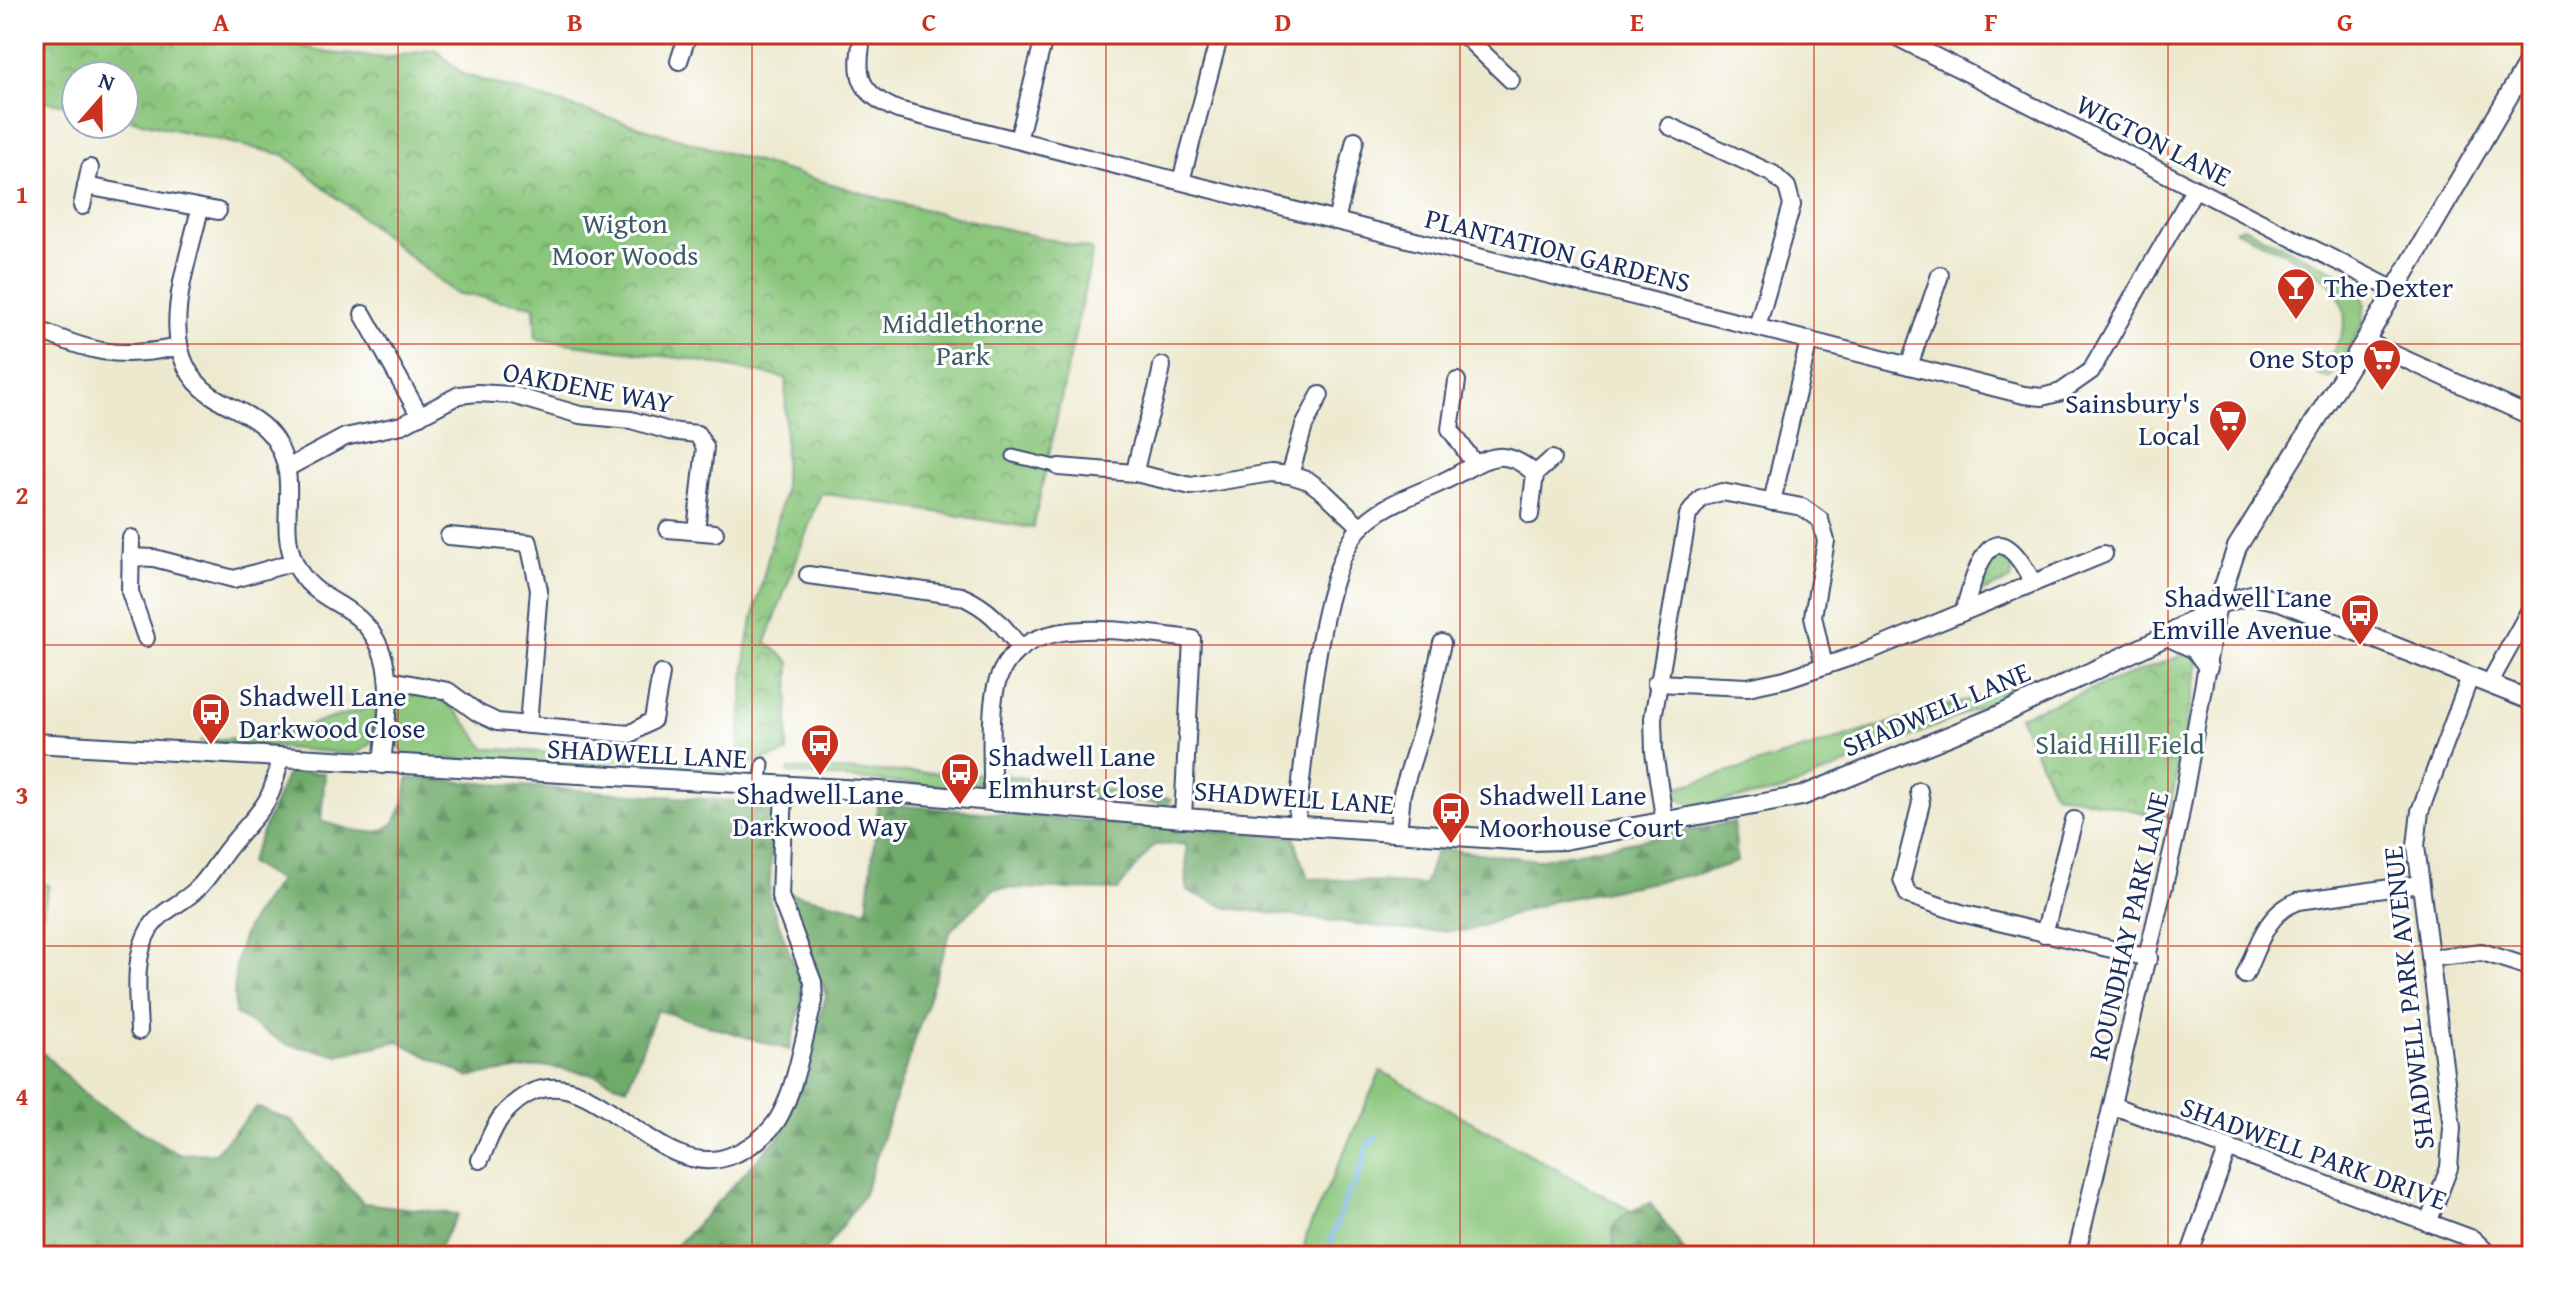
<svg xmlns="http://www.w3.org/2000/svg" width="2566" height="1290" font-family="'Gentium Book Plus',serif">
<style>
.green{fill:#8ac67b;stroke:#527a6c;stroke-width:2}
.forest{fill:url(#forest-firs);stroke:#456d64;stroke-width:2}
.park{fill:url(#park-crowns);stroke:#527a6c;stroke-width:2}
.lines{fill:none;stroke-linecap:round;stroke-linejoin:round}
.stream{stroke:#78b7ec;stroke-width:5}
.pedestrian-casing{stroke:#3a4b6f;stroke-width:15}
.minor-casing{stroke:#3a4b6f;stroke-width:20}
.tertiary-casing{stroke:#3a4b6f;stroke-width:22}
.pedestrian{stroke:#fff;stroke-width:11}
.minor{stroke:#fff;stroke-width:16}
.tertiary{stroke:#fff;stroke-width:18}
.grid{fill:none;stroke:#c8321e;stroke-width:2;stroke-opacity:0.55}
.labels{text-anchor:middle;stroke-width:6;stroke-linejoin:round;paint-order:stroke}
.street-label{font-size:28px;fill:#1b2f5e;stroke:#fff}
.park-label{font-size:28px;fill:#3c5c67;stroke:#fff}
.poi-label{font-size:28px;fill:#1b2f5e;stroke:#fff;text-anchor:start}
.neatline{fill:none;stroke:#c8321e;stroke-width:3}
.grid-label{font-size:26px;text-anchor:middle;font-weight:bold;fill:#c8321e}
</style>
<defs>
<pattern id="forest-firs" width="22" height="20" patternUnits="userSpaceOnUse" patternTransform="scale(2)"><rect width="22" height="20" fill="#6fab6b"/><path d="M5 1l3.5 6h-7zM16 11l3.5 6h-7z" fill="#5a8c5b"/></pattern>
<pattern id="park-crowns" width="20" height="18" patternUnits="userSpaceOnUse" patternTransform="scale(2)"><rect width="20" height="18" fill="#8ac67b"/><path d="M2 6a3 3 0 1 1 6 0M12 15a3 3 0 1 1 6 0" fill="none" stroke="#70a168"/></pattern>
</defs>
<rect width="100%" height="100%" fill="#fff"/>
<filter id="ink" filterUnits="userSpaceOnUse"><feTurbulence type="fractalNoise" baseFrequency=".0125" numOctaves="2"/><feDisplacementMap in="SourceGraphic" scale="16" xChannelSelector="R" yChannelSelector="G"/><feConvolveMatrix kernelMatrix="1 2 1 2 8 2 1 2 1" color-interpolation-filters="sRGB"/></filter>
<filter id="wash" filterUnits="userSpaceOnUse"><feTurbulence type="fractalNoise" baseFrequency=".006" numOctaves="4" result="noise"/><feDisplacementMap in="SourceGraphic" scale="32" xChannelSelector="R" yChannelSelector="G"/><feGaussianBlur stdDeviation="1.8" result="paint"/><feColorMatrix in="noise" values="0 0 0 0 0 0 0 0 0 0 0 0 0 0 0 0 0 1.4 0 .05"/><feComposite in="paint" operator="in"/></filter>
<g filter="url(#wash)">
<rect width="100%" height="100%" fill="#ede9cf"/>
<g class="green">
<path d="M2243 227 2342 275 2361 291 2365 303 2362 327 2330 379 2318 374C2327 360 2341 342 2344 325 2353 274 2271 248 2235 230Z"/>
<path d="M2002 557 2013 566 2011 580 1982 592 1979 586C1983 573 1984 557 2002 557Z"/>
<path d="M2072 668 1783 791 1702 805 1684 802 1670 790Z"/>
<path d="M425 693C454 701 467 724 485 748L737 767 736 776 408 757 392 740 396 699Z"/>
<path d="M377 705 371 744 355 754 199 741 275 735Z"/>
<path d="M789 769 983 774 977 784 959 788 788 773Z"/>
<path d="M1003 775 1171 799 1169 804 1015 792 1005 783Z"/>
<path d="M34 882 49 885 34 950Z"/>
<path d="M1381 1071 1631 1211 1613 1226 1615 1256H1302L1307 1233Z"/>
</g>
<g class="forest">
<path d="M288 771 325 773 321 821C375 837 400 845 408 778L774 804 769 898 801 983 802 1003 789 1050 657 1010 627 1088 595 1075 543 1066 468 1077 398 1041 339 1055 286 1044 235 1014C232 951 240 930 279 881L249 863Z"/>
<path d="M878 804 1294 837 1308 878 1424 885 1437 848 1537 860 1734 822 1737 862 1702 873 1553 901 1467 931H1412L1228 908 1187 891 1186 844 1154 845 1118 890 995 888 951 930 864 1194 821 1256H667L785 1130 826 996 790 893 867 910Z"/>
<path d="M34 1002 39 1003V1049L91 1100 178 1154 215 1153 257 1107 292 1121 363 1203 458 1214 434 1256H44L34 1248Z"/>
<path d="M1650 1203 1688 1256H1615L1613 1226 1631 1211Z"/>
</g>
<g class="park">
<path d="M34 34H252L328 53 386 58 435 49 462 74 882 199 1093 250 1033 528 821 493 766 642 790 662 787 753 737 767 747 644 784 492 786 378 694 360 536 339 534 306 455 293 284 155 124 118V76H76V107L34 99Z"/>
<path d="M2196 650 2201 651 2168 818 2054 793 2019 716Z"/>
</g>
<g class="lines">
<path class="stream" d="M1326 1256 1347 1194 1356 1183 1369 1142 1377 1137"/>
</g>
</g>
<g filter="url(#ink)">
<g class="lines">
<defs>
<g id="pedestrian">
<path d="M1013 456 1059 467"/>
<path d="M760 787 763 764"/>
</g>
<g id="minor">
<path d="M863 34C855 74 857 93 898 110L2024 395 2042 397 2061 392 2091 371 2194 190"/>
<path d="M1463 34 1511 80"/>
<path d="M1891 34 2394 290"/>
<path d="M679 61 688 34"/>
<path d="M1669 126 1773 174 1787 187 1792 205 1757 327"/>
<path d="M1018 140 1045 34"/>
<path d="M1181 181 1220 34"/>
<path d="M86 186 218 211"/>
<path d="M82 206 90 168"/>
<path d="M200 208C188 266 150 353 211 395 233 410 259 416 275 440 302 482 276 522 295 563 305 586 323 595 343 607 404 643 387 706 382 765"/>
<path d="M1336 221 1355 140"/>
<path d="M363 314 420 416"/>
<path d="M34 328C92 352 115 360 178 347"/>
<path d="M2365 341 2532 417"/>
<path d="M1909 366 1940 275"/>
<path d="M1457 381 1450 429 1474 463"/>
<path d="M289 467 345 437 402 425 459 395 477 393 512 395 580 415 631 420 669 431 697 434 705 447 696 531"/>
<path d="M1059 467 1135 473 1191 486 1271 473 1290 475 1309 481 1325 493 1361 527"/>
<path d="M1135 473C1141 436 1156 403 1162 366"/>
<path d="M1535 474 1552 459"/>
<path d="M1290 475 1304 426 1320 395"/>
<path d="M1772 502 1809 340"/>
<path d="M668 529 715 533"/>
<path d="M449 536 529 543 539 590 528 725"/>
<path d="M131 538 130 592 146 638"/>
<path d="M130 557 154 558 234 579 294 562"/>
<path d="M808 575 961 596C989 608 1003 625 1021 649"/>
<path d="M1964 611C1977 564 1994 505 2033 583"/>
<path d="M390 680 448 691 478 713 497 722 630 734 653 720 661 674"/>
<path d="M1656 683 1748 687 1785 679 1869 651 2104 554"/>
<path d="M2489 684 2532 606"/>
<path d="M1919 791 1921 803 1902 879 1908 895 1961 913 2149 958"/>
<path d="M992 800C993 767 989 730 994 697 1007 603 1129 633 1192 639L1183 818"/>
<path d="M1665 824 1654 752 1653 718 1688 515 1701 498 1722 492 1802 507 1820 520 1826 541 1813 616 1824 666"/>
<path d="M1296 825C1305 756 1317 577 1359 529 1386 500 1422 494 1454 476 1486 459 1503 444 1535 474L1530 515"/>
<path d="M1398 833 1402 793 1424 723 1442 643"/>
<path d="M2044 934 2074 820"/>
<path d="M2430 958 2482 952 2532 968"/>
<path d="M2245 975C2258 946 2266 913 2298 901L2420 884"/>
<path d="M139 1031C138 999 132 957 150 928 163 909 182 904 197 889 210 877 219 859 231 845 260 809 272 807 280 757"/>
<path d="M2114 1106 2473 1239 2491 1256"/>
<path d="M480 1160C487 1146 492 1128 502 1116 580 1024 647 1188 730 1156 748 1149 768 1135 778 1119 796 1089 804 1035 814 1001L813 982 780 896 784 788"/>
<path d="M2428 1223 2449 1168 2452 1128 2416 846 2420 811 2470 677"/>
<path d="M2076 1256 2179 822 2218 604"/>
<path d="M2189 1256 2228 1148"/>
</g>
<g id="tertiary">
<path d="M2218 604 2237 547 2365 341 2532 56"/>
<path d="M2167 636 2195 649 2208 667"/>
<path d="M34 743 879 791 1183 818 1530 841 1564 840 1802 796 2000 715 2167 636 2218 604 2251 595 2280 601 2532 701"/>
</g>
</defs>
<use href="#pedestrian" class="pedestrian-casing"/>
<use href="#minor" class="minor-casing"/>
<use href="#tertiary" class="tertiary-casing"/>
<use href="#pedestrian" class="pedestrian"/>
<use href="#minor" class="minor"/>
<use href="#tertiary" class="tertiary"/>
</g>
</g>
<path class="grid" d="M398 34V1256M752 34V1256M1106 34V1256M1460 34V1256M1814 34V1256M2168 34V1256M34 344H2532M34 645H2532M34 946H2532"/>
<defs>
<symbol id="bar-pin" viewBox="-11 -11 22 30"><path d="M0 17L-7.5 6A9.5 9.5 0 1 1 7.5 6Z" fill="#c8321e" stroke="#fff"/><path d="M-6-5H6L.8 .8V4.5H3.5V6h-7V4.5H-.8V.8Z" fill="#fff"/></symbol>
<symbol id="supermarket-pin" viewBox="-11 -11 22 30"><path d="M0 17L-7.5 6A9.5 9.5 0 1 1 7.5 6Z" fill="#c8321e" stroke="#fff"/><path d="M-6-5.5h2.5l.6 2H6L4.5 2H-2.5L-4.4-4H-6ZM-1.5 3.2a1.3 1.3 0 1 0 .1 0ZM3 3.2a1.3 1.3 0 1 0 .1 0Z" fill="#fff"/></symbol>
<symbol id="bus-pin" viewBox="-11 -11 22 30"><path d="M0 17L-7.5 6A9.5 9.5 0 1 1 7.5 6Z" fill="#c8321e" stroke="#fff"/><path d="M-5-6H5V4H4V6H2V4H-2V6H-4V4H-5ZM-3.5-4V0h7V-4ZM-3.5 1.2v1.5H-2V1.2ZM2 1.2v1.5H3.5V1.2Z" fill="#fff"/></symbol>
</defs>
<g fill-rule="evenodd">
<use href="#bar-pin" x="2274" y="265" width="44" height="60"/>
<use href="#supermarket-pin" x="2360" y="336" width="44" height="60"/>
<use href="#supermarket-pin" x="2206" y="397" width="44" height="60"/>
<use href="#bus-pin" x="2338" y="591" width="44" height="60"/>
<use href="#bus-pin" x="189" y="690" width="44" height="60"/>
<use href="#bus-pin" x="798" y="721" width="44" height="60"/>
<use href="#bus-pin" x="938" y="750" width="44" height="60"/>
<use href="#bus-pin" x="1429" y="789" width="44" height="60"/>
</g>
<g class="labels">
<g class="street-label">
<text transform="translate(2154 140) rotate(27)" y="10">WIGTON LANE</text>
<text transform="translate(1558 250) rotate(14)" y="10">PLANTATION GARDENS</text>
<text transform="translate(588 387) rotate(11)" y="10">OAKDENE WAY</text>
<text transform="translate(1936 709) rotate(-23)" y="10">SHADWELL LANE</text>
<text transform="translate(647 753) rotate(3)" y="10">SHADWELL LANE</text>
<text transform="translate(1294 797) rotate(4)" y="10">SHADWELL LANE</text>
<text transform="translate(2128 926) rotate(-77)" y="10">ROUNDHAY PARK LANE</text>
<text transform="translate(2408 998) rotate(-96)" y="10">SHADWELL PARK AVENUE</text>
<text transform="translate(2314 1153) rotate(20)" y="10">SHADWELL PARK DRIVE</text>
</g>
<g class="park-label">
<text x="625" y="233">Wigton<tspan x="625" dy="32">Moor Woods</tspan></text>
<text x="963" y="333">Middlethorne<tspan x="963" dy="32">Park</tspan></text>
<text x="2120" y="754">Slaid Hill Field</text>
</g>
<g class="poi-label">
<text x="2324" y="297">The Dexter</text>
<text x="2354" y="368" text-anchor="end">One Stop</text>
<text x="2200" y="413" text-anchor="end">Sainsbury's<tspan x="2200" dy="32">Local</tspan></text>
<text x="2332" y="607" text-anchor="end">Shadwell Lane<tspan x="2332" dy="32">Emville Avenue</tspan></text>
<text x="239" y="706">Shadwell Lane<tspan x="239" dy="32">Darkwood Close</tspan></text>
<text x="988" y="766">Shadwell Lane<tspan x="988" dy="32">Elmhurst Close</tspan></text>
<text x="820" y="804" text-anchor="middle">Shadwell Lane<tspan x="820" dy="32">Darkwood Way</tspan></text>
<text x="1479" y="805">Shadwell Lane<tspan x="1479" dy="32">Moorhouse Court</tspan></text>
</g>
</g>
<rect width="2566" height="1290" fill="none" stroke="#fff" stroke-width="88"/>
<g transform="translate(100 100) rotate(20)"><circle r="38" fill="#ffffff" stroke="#a4acbf" stroke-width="2"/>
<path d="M0-6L14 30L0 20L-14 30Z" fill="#c8321e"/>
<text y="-12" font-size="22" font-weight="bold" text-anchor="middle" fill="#1b2f5e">N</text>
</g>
<rect x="44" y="44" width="2478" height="1202" class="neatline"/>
<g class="grid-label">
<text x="221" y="31">A</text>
<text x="575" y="31">B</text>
<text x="929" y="31">C</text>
<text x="1283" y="31">D</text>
<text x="1637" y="31">E</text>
<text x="1991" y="31">F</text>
<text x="2345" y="31">G</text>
<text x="22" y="203">1</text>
<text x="22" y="504">2</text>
<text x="22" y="804">3</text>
<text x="22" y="1105">4</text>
</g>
</svg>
